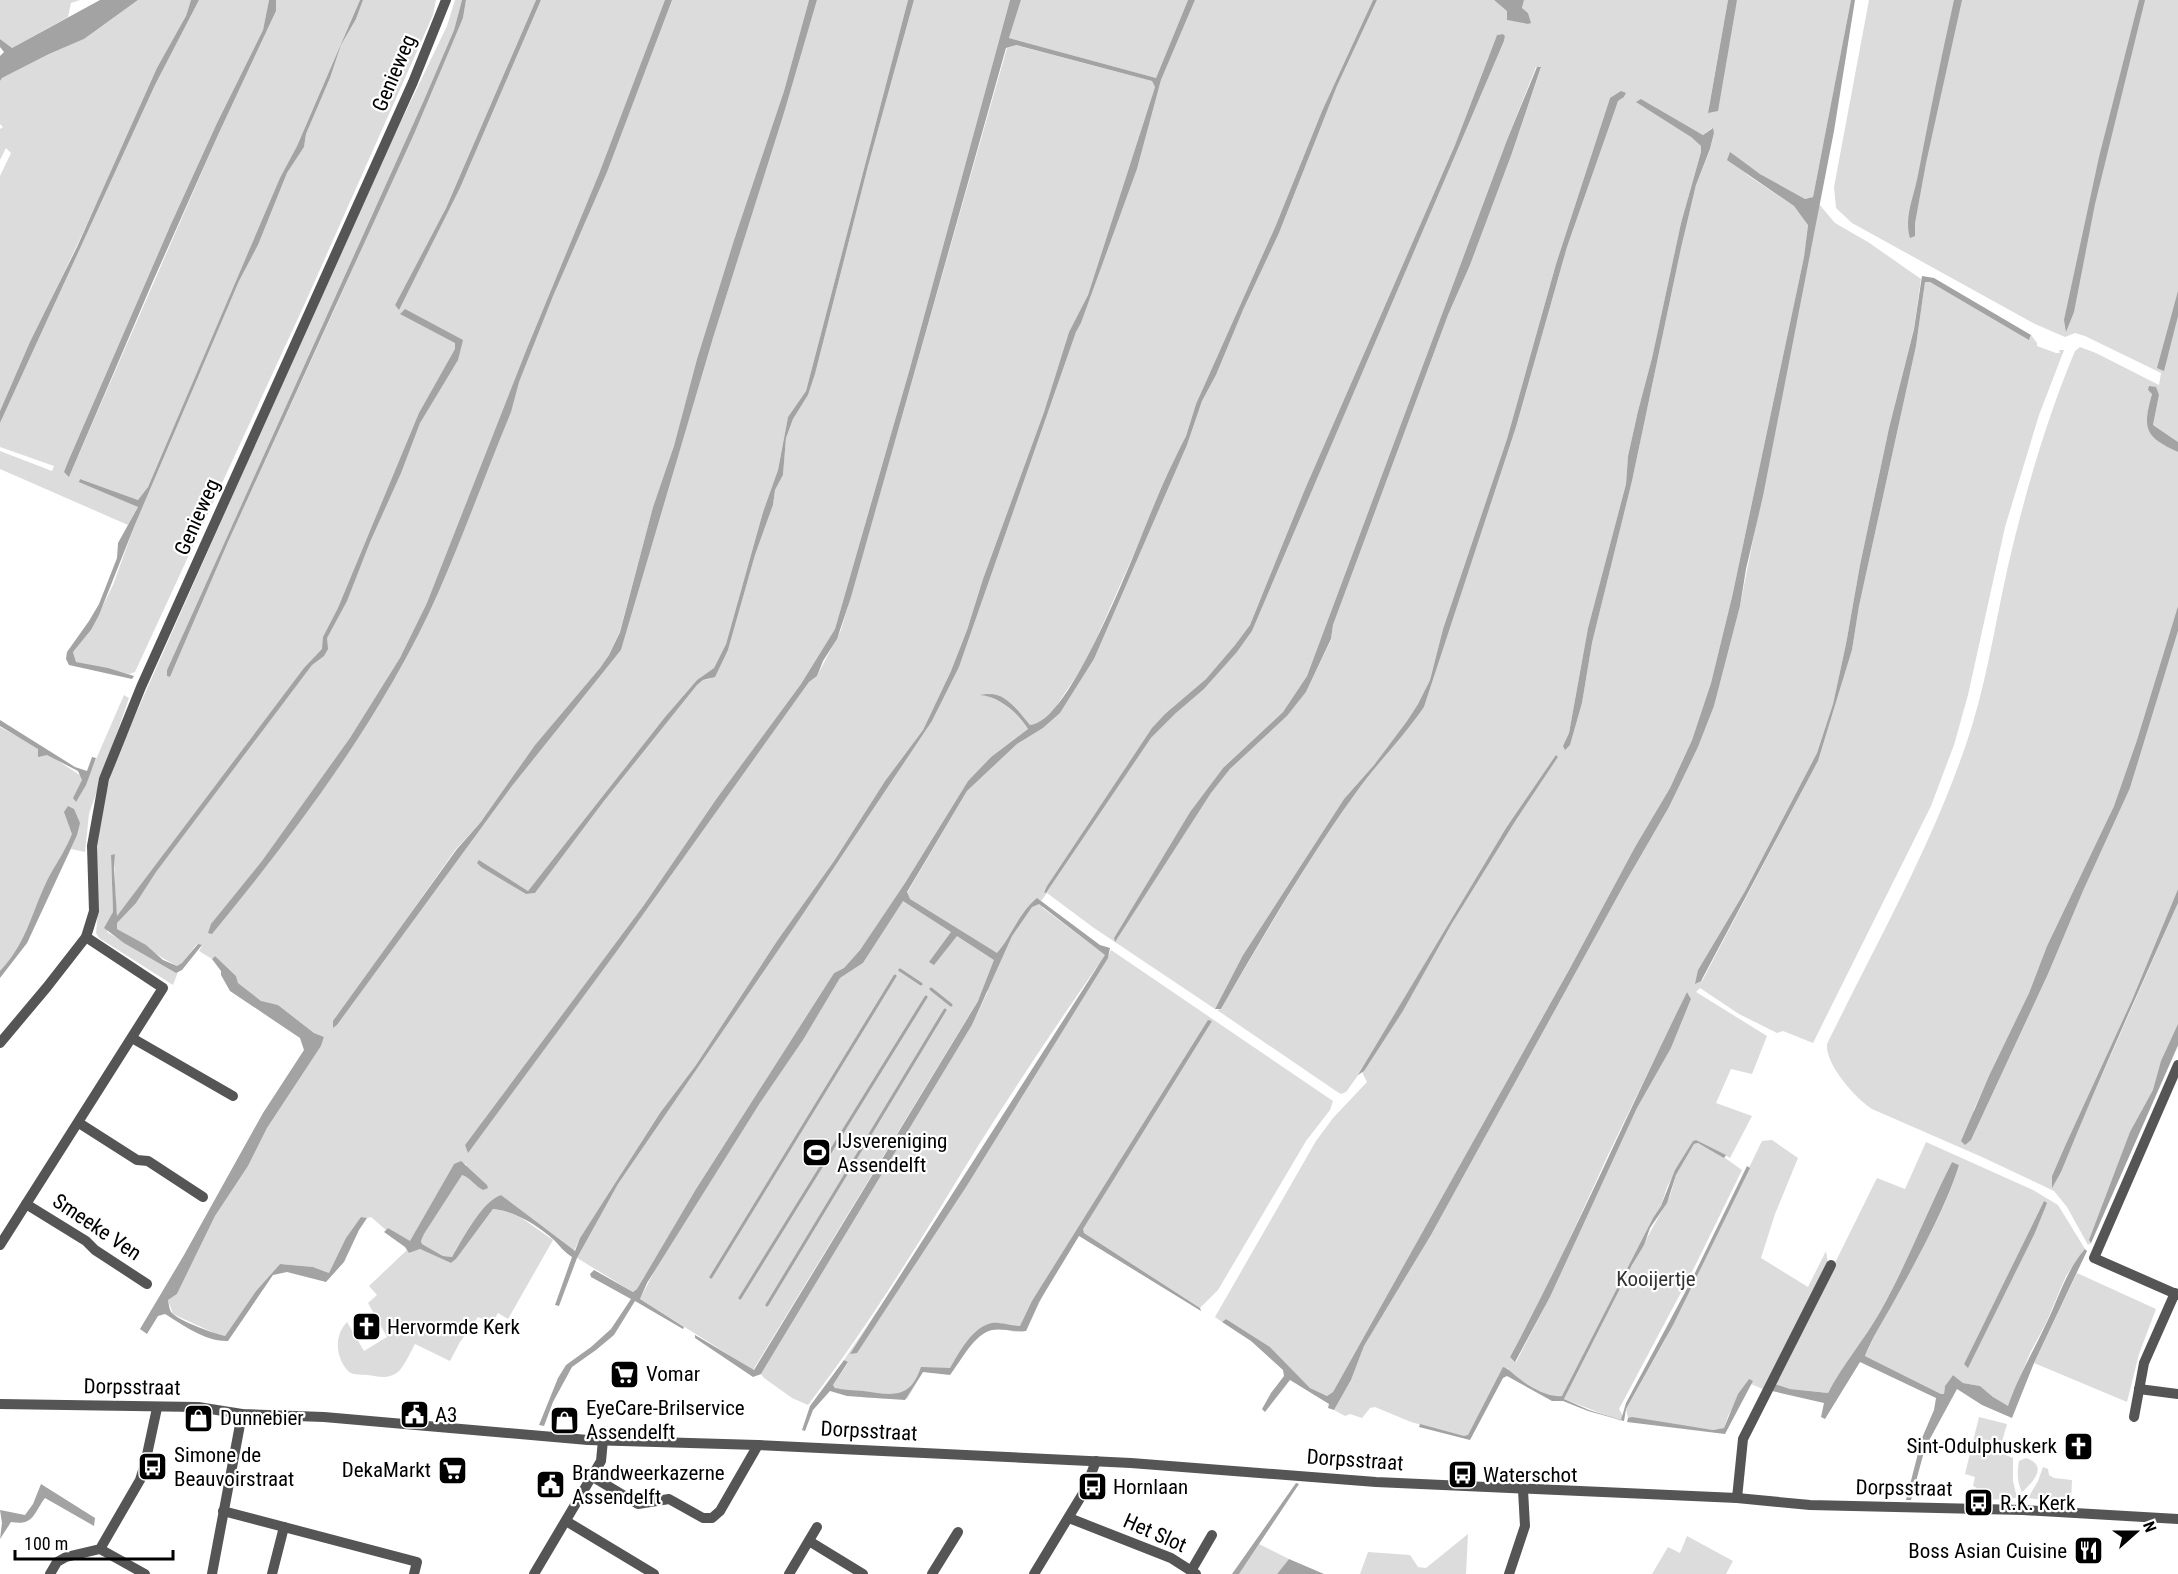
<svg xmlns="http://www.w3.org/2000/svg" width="2178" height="1574" font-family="'Roboto Condensed',sans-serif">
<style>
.green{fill:#dcdcdc;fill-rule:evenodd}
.water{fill:#a3a3a3}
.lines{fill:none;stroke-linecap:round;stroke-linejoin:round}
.stream{stroke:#a3a3a3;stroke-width:3}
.minor{stroke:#555;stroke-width:10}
.labels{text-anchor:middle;stroke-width:4.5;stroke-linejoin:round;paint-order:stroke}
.street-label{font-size:21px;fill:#000;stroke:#fff}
.poi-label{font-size:21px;fill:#000;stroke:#fff;text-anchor:start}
.park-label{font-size:21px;fill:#333;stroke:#fff}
</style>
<rect width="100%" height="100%" fill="#fff"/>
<g class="green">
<path d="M0 0H80L71 3 68 17 12 48 0 39Z"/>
<path d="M138 0H191L186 16 31 342 0 411V176L11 153 6 148 0 160V129L3 127 0 124V81L2 78 49 54 84 39Z"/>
<path d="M199 0H269L263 30 217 123 171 224 70 457 69 477 218 135 276 11V0H360L297 146 280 179 148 487 138 500 80 479 138 507 128 525 0 469V451L52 471 54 466 0 447V423L155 85Z"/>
<path d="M363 0H436L433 15 306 301 135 672 129 674 76 662 73 652 91 630 113 585 134 527 205 360 239 281 258 245 287 173 304 147 306 134 330 78 341 45 356 19Z"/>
<path d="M455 0H462L454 30 424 100 167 670V676L170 677 228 542 337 304 439 73 463 18 466 0H536L446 208 395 305 399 309 460 188 541 0H809L784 91 734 240 697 359 674 447 653 507 620 631 609 655 600 668 535 745 480 823 456 849 334 1021 333 1028 337 1025 512 786 621 650 713 338 784 113 817 0H908L806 391 788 417 778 470 763 512 726 644 714 668 697 680 665 717 528 891 479 860 501 878 526 894 535 893 604 801 697 685 703 680 710 679 728 650 755 555 773 505 775 490 783 475 786 438 793 419 808 395 815 374 868 166 914 0H1010L910 368 835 629 801 684 717 798 644 905 465 1145 468 1152 617 951 809 682 817 676 841 630 1007 48 1015 45 1152 81 1155 87 1088 295 1069 332 1044 412 983 579 967 630 951 671 923 730 885 781 834 861 777 941 696 1065 660 1113 580 1238 574 1251 501 1195C482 1201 462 1240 452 1257L443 1256 422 1244 421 1241 424 1234 462 1174 479 1178 467 1168 466 1164H454L410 1242 388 1228 386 1230 371 1217 367 1218 361 1217 329 1273 313 1267 280 1264 256 1291 225 1336 214 1333 173 1314 168 1300 177 1294 215 1216 248 1166 267 1128 321 1046 324 1037 314 1033 278 1005 262 1002 238 983 236 976 215 956 212 959 199 951 202 946 197 944 182 964 177 966C157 956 137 940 117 929 117 904 113 879 115 854L111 855 113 912 107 932 176 973 178 972 173 985 99 938 96 933C100 903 96 873 97 843 98 818 108 785 115 761L333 269 394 136 447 26Z"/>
<path d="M1021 0H1188L1156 78 1009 38Z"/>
<path d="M1195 0H1373L1322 111 1276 225 1196 404 1186 436 1087 660 1055 708 1039 723 1030 725C1012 704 1012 697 983 695 1001 698 1017 713 1028 729L991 757 968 781 905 883 860 950 844 968 834 973 696 1189 637 1289 633 1292 577 1258 618 1184 801 917 932 721 959 667 1076 332 1081 323 1137 169 1161 80Z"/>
<path d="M1377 0H1494L1508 11 1510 21 1515 20 1528 24 1530 23 1528 13 1522 8 1524 0H1728L1708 112 1737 0H1851L1813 197 1805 199 1760 174 1730 153 1728 159 1749 176 1794 206 1808 224 1804 257 1732 597 1711 683 1692 740 1670 788 1635 847 1569 970 1333 1392 1327 1396 1310 1388 1270 1347 1226 1319 1222 1322 1215 1317 1316 1141 1333 1118 1367 1082 1362 1072 1403 1011 1451 925 1516 820 1558 757 1556 756 1506 828 1359 1074 1346 1092 1341 1094 1336 1091 1217 1010 1221 1009C1264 936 1306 862 1355 794 1376 764 1403 738 1424 707L1516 427 1567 247 1615 110 1618 101 1624 97 1626 93 1610 98 1556 264 1507 439 1443 629 1430 680 1418 704 1407 721 1374 765 1344 799 1243 955 1215 1009 1094 928 1047 893 1041 901 1038 899 1043 908 1108 957 1111 950 1114 952 1333 1101 1330 1110 1306 1141 1218 1290 1200 1308 1084 1233 1082 1230 1046 1289 1026 1331C1015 1334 1008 1329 997 1329 975 1329 961 1358 950 1374L923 1372 907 1399C889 1398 843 1401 833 1385L848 1363 844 1360 936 1224 1034 1067 1087 987 1099 964C1057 1024 1017 1084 978 1146 924 1234 871 1323 808 1405L792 1398 764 1378 761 1374 972 1025 988 991 982 994 753 1370 640 1299 657 1266 760 1103 803 1040 840 978 863 963 903 900 967 791 1017 744 1043 728 1060 713 1094 659 1187 445 1202 401 1216 375 1243 310 1279 233 1337 86ZM1503 34 1505 36 1504 41 1252 631 1237 652 1204 689 1176 713 1151 738 1046 893 1044 891 1047 886 1092 818 1166 713 1206 679 1235 645 1250 625 1305 489 1455 145 1497 35ZM1536 67 1541 68 1512 153 1470 265 1448 315 1333 625 1331 640 1306 692 1287 716 1230 769 1211 793 1115 941 1114 938 1190 812 1223 768 1283 712 1307 676 1507 140ZM1641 99 1703 135 1712 128 1714 133 1710 150 1696 185 1681 248 1632 481 1592 643 1582 703 1570 745 1563 746 1569 733 1588 628 1626 484 1628 456 1638 411 1652 358 1681 223 1701 152V146C1683 129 1661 116 1641 99Z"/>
<path d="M1869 0H2178V442L2153 425 2159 395 2152 394C2143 428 2145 437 2178 452V606L2137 740 2114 806 2047 946 2029 993 1974 1109 1971 1140 2048 974 2083 891 2130 788 2178 631V889L2132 1000 2065 1146 2052 1176 2053 1186 2178 903V1046L2091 1243 2088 1245 2067 1207 2054 1191 1982 1157 1872 1109C1855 1098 1825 1064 1827 1044 1877 942 1938 835 1972 726 1990 667 1998 605 2013 545 2029 480 2049 413 2075 351L2080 347 2096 353 2159 385 2161 373 2085 336 2075 333 2065 337 2035 324 1852 223 1836 208 1834 187Z"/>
<path d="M1819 204 1835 223 1868 242 1921 279 1914 328 1889 428 1860 565 1846 644 1833 704 1817 753 1745 891 1698 970 1702 981 1818 761 1852 650 1859 606 1916 346 1925 282H1930L2030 339 2031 335 2037 343V346L2056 353H2060L2059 350H2064L2039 415 2005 527 1968 695 1954 745 1931 806 1813 1043 1783 1031 1777 1033 1739 1014 1700 988 1696 992 1767 1036 1752 1074 1731 1069 1716 1103 1752 1116 1730 1158 1696 1140 1693 1141 1667 1187 1661 1206 1653 1218 1562 1397C1546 1398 1518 1380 1507 1368L1468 1435 1464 1437 1411 1422 1375 1407 1370 1408 1362 1418 1350 1414 1345 1416 1334 1410 1351 1380 1364 1346 1431 1235 1625 883 1669 807 1698 747 1714 706 1740 606ZM1687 992 1691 999 1671 1048 1637 1108 1550 1297 1516 1362 1510 1357 1549 1284 1608 1155Z"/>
<path d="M124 695 129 698 89 814 85 852 71 849 27 943 0 977V727L42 750 87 780Z"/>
<path d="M1772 1140 1798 1158 1775 1214 1761 1258 1808 1287 1826 1251 1828 1263 1765 1390 1751 1384 1753 1381 1748 1380 1728 1416 1724 1428 1713 1430 1628 1418 1626 1409 1665 1340 1762 1141Z"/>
<path d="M1926 1142 2033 1190 2058 1205 2085 1249 2066 1276 2046 1323 2030 1353 2008 1407 1993 1397 1980 1386 1963 1383 1953 1375 1945 1386 1944 1394H1941L1865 1356C1893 1293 1939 1232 1959 1165L1952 1162C1927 1211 1907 1264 1880 1312 1864 1340 1843 1364 1828 1393L1790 1389 1775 1384 1877 1178 1905 1189ZM2044 1201 2034 1235 1968 1367 1964 1364Z"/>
<path d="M1698 1143 1721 1155 1742 1170 1694 1268 1619 1409 1623 1416 1621 1421 1564 1399 1632 1265 1670 1196 1676 1175 1694 1144Z"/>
<path d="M493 1209 513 1212 553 1240 508 1319 498 1313 492 1323 478 1317 460 1342 450 1361 415 1344C410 1353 405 1365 398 1372 388 1380 378 1376 367 1375 361 1374 355 1376 349 1372 335 1358 334 1335 347 1322L364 1351 387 1337 368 1303 377 1295 369 1286 407 1250 409 1253 420 1249 451 1263 456 1259Z"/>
<path d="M2077 1273 2156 1309 2139 1354 2127 1402 2034 1363Z"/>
<path d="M1979 1417 2007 1424 1999 1452 2013 1458V1481L2017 1498 1973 1501 1977 1488 1973 1486 1975 1477 1965 1474Z"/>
<path d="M2026 1458C2049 1466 2033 1482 2022 1492 2017 1482 2017 1473 2019 1461Z"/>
<path d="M2043 1467 2048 1469 2049 1475 2054 1478 2072 1480 2071 1503 2028 1498 2038 1481Z"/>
<path d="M1468 1534 1466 1574H1360L1368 1552 1410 1555 1418 1567 1426 1568Z"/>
<path d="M1687 1536 1733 1561 1726 1574H1652L1668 1547 1680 1553Z"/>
<path d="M1259 1544 1289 1559 1277 1574H1239Z"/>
</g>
<g class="water">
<path d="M100 0H138L84 39 49 54 2 78 0 81V56L4 52 0 47V39L12 48Z"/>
<path d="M191 0H199L155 85 0 423V411L30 342 77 247 157 68 186 16Z"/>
<path d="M269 0H276V11L218 135 153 281 69 477 64 472 70 457 171 224 217 123 263 30Z"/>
<path d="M360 0H363L356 19 341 45 330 78 306 134 304 147 287 173 258 245 239 281 134 527 99 615 91 630 73 652 76 662 108 668 134 676 132 679 69 665 66 659 67 652 89 621 99 604 117 558 118 543 138 507 79 482 80 479 138 500 148 487 280 178 297 146Z"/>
<path d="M462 0H466L463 18 414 134 228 542 170 677 167 676V670L424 100 454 30Z"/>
<path d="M536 0H541L460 188 399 310 395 305 446 208Z"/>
<path d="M665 0H672L607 172 553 296 519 382 511 412C486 472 464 534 438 593 384 715 296 832 212 934L208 933 211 924 262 861 350 738 400 658 427 603 526 351 599 174Z"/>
<path d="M809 0H817L784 113 713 338 621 650 512 786 337 1025 333 1028V1021L457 849 480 823 535 745 600 668 609 655 620 632 653 507 674 446 697 359 734 240 784 91Z"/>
<path d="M908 0H914L868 166 815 374 808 395 793 419 786 438 783 475 775 490 773 505 755 555 728 650 715 677 703 680 697 685 604 801 535 893 526 894 481 867 477 863 479 860 528 891 665 717 697 680 714 668 726 644 763 512 778 470 788 417 806 391Z"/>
<path d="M1010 0H1021L1009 38 1156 78 1188 0H1195L1161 80 1137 169 1081 323 1076 332 959 667 932 721 801 917 618 1184 577 1258 559 1306 555 1305 572 1257C564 1252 560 1246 554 1240 539 1226 513 1210 493 1209L456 1259 451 1263 420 1249 409 1253 405 1247 384 1232 388 1228 410 1241 454 1164 461 1161 487 1185 488 1188 483 1190C475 1186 471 1178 462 1175L424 1234 421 1241 422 1244 443 1256 452 1257C462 1240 482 1201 501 1195L575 1251 580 1238 660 1113 696 1065 777 941 834 861 885 781 923 730 951 671 967 630 983 579 1044 412 1069 332 1088 295 1155 87 1152 81 1016 45 1006 48 851 597 837 639 823 661 817 676 809 682 617 951 468 1153 465 1145 644 905 717 798 801 684 835 629 910 368Z"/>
<path d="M1373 0H1377L1337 86 1279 233 1243 310 1216 375 1202 401 1187 445 1094 659 1060 713 1043 728 1017 744 967 791 907 892 910 899 997 953C1012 936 1018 914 1037 898L1100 945 1110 948 1108 958 966 1187 857 1353 850 1354 1105 955 1039 904 1032 907 1012 936 972 1025 761 1374 753 1377 695 1338V1335L754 1370 978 1001 994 960 957 936 934 965 929 962 951 932 903 901 863 963 840 978 803 1040 760 1103 647 1283 640 1299 684 1327 683 1329 635 1301 614 1335 596 1350 572 1367 553 1402 544 1426 539 1425 558 1378 566 1365 591 1347 611 1329 631 1299 591 1277 590 1274 594 1270 633 1292 637 1289 696 1189 834 973 844 968 860 950 905 883 968 781 991 757 1028 729C1017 712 1000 697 980 695 1005 689 1016 709 1030 725 1072 723 1138 542 1155 503 1164 480 1175 458 1186 436L1196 404 1276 225 1322 111Z"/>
<path d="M1494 0H1524L1522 8 1528 13 1531 23 1528 24 1507 20V11Z"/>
<path d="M1728 0H1737L1718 111 1708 113Z"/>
<path d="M1851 0H1855L1834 131 1763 496 1746 569 1740 606 1714 706 1698 747 1669 807 1625 883 1431 1235 1364 1346 1351 1380 1334 1410 1328 1408 1329 1404 1290 1380 1265 1412 1262 1409 1271 1393 1284 1376 1283 1370 1251 1341 1222 1322 1226 1319 1270 1347 1310 1388 1327 1396 1333 1392 1569 970 1635 847 1670 788 1692 740 1711 683 1732 597 1804 257 1808 225 1794 206 1727 160 1730 152 1760 174 1805 199 1813 197Z"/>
<path d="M1954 0H1962L1926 163 1915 223V236L1910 238C1904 216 1914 197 1918 175 1929 117 1941 58 1954 0Z"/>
<path d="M2139 0H2145L2095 204 2074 312 2066 332 2064 320 2099 157Z"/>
<path d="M1503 34 1505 36 1504 41 1252 631 1237 652 1204 689 1176 713 1151 738 1046 893 1044 892 1047 886 1152 728 1166 713 1206 679 1235 645 1250 625 1305 489 1455 145 1497 35Z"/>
<path d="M1537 67H1541L1512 153 1470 265 1448 315 1333 625 1331 639 1306 692 1287 716 1230 769 1211 793 1115 942 1114 938 1190 812 1223 768 1283 712 1307 676 1507 140Z"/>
<path d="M1621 91 1626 93 1624 97 1618 101 1615 110 1567 247 1516 427 1424 707C1403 738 1376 764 1355 794 1306 862 1263 936 1221 1009H1215L1243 955 1344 799 1374 765 1407 721 1418 704 1430 680 1443 629 1507 439 1556 264 1610 98Z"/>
<path d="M1641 99 1703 135 1713 128 1714 133 1710 149 1696 185 1681 248 1632 481 1592 643 1582 703 1570 745 1565 750 1563 746 1569 733 1588 628 1626 484 1628 456 1638 411 1652 358 1681 223 1701 152V146L1691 137 1636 102Z"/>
<path d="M1922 276 1934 278 2031 335 2029 340 1930 282H1925L1916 346 1859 606 1852 650 1818 761 1701 981 1695 984 1698 970 1745 891 1817 753 1833 704 1846 644 1860 565 1889 428 1914 329Z"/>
<path d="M2178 291V316L2164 371 2157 368Z"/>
<path d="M405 309 463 340 458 360 420 423 401 473 370 542 347 601 327 638 328 649 324 656 312 665 156 872 136 903 117 923V929L146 945 163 960 177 966 182 963 198 944 202 945 182 970 176 973 124 943 104 928 113 912 111 855 115 854 114 869 117 916 304 668 322 649 323 637 338 608 419 413 455 349V343L400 314Z"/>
<path d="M2149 386 2156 387 2159 395 2153 425 2178 442V452C2145 437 2142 429 2152 394L2148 390Z"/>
<path d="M2178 606V631L2130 788 2083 891 2048 974 1971 1140 1965 1145 1961 1141 1989 1076 2029 993 2047 946 2114 806 2137 740Z"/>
<path d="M0 720 75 767 87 771 92 757 96 758 86 785 76 802 73 798 82 780 78 771 47 755 38 757V749L0 726Z"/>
<path d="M1556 755 1558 757 1516 820 1451 925 1403 1011 1364 1071 1358 1075 1506 828Z"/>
<path d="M68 806 74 809 80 823 77 835 27 943 0 978V971C28 942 32 909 50 875 58 861 66 849 72 834L64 812Z"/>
<path d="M2178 889V903C2138 992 2098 1081 2061 1172L2052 1188V1176L2065 1146 2132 1000Z"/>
<path d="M215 956 236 976 238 983 261 1001 278 1005 314 1033 324 1037 321 1046 267 1128 248 1166 215 1216 177 1294 168 1300C169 1304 169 1310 172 1313 181 1322 213 1333 225 1336L256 1291 280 1264 313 1267 329 1273 346 1238 361 1217 367 1218 359 1230 344 1262 326 1282 287 1272 273 1275 228 1341C206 1342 183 1325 165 1314L158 1316 147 1334 140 1329 184 1255 263 1113 304 1050 300 1038 230 991 221 975V971L212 959Z"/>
<path d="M1687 992 1691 999 1671 1048 1637 1108 1550 1297 1515 1362 1510 1357C1574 1238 1627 1113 1687 992Z"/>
<path d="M1208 1020 1212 1021 1083 1229 1084 1233 1200 1308 1201 1311 1079 1236 1039 1302 1026 1331C1016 1332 1001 1328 992 1330 974 1334 961 1361 950 1375L923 1372 905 1400 847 1396 830 1391 813 1410 805 1431 802 1430 810 1406 844 1360 848 1362 833 1385 835 1388C844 1390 854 1390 863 1391 892 1395 910 1400 921 1367L950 1368C959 1353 972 1327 992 1323 999 1322 1012 1326 1020 1326L1032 1301Z"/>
<path d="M2178 1024V1045L2091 1243 2089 1240 2130 1132 2153 1090 2161 1061Z"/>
<path d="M1696 1140 1726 1155 1724 1158 1698 1143 1694 1144 1676 1175 1667 1203 1650 1228 1644 1245 1632 1265 1564 1399 1589 1410 1621 1420 1626 1403 1691 1281 1747 1166 1750 1168 1673 1325 1626 1409 1624 1421 1588 1411 1563 1401H1552L1507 1376 1503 1378 1470 1440 1419 1427 1420 1424 1464 1436 1468 1435 1503 1367C1509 1369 1511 1372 1516 1376 1527 1385 1547 1398 1562 1396L1653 1218 1661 1206 1675 1170 1693 1141Z"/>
<path d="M1952 1162 1959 1165C1946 1208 1915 1263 1893 1303 1883 1321 1872 1338 1865 1356L1941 1394H1944L1945 1386 1953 1375 1963 1383 1980 1386 1993 1397 2008 1406C2018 1377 2034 1350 2047 1322 2059 1297 2066 1271 2085 1249L2087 1251 2034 1363 2012 1418 1982 1405 1957 1389 1925 1448 1911 1500H1906L1922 1438 1934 1410 1936 1398 1860 1362 1825 1419 1821 1417 1824 1403 1772 1391 1775 1384 1790 1389 1828 1393C1843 1364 1864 1340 1880 1312 1907 1264 1927 1211 1952 1162Z"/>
<path d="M2044 1201 2047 1203 2034 1235 1968 1368 1964 1364Z"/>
<path d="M1749 1379 1753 1381 1725 1434 1627 1422 1628 1418 1632 1417 1713 1430 1724 1428 1738 1394Z"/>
<path d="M1296 1483 1299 1484 1239 1574H1232Z"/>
<path d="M41 1484 95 1518 94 1526 45 1498C33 1514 34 1526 11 1522L0 1539 2 1523 0 1510 25 1515 33 1504Z"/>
<path d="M1289 1559 1324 1574H1277Z"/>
</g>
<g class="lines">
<g class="stream">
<path d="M900 970 921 984"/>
<path d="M931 989 951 1005"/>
<path d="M711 1277 895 976"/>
<path d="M740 1298 926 997"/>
<path d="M767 1305 945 1010"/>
</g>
<g class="minor">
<path d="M132 1038 233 1096"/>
<path d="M0 1043 47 987 86 937 94 911 92 846 104 779 141 687 413 82 446 0"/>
<path d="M2178 1065 2094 1258 2178 1295"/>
<path d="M79 1123 137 1160 148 1161 203 1197"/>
<path d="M26 1204 86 1241 95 1250 147 1284"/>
<path d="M0 1245 163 988 86 937"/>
<path d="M2139 1389 2178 1394"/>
<path d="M0 1404 198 1407 242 1414 324 1417 588 1440 758 1445 1131 1463 1376 1482 1737 1498 1810 1505 2023 1510 2178 1519"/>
<path d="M2134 1417 2144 1363 2175 1293"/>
<path d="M593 1477 638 1504 669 1499 703 1518H712L720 1511 758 1445"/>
<path d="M1737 1498 1743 1439 1831 1265"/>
<path d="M223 1511 417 1562 414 1574"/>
<path d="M1069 1518 1171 1558 1196 1574"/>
<path d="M566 1521 654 1574"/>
<path d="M809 1541 863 1574"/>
<path d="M100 1549 145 1574"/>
<path d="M1191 1571 1212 1535"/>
<path d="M50 1574 57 1562 66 1557 100 1549 140 1480 145 1464 157 1408"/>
<path d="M212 1574 242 1414"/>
<path d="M272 1574 284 1527"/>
<path d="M534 1574 601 1461 603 1440"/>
<path d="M789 1574 817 1527"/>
<path d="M932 1574 958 1532"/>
<path d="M1034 1574 1085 1490 1096 1461"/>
<path d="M1509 1574 1525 1526 1523 1490"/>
</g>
</g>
<defs>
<symbol id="stadium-square" viewBox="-11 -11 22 22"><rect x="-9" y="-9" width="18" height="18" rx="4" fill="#000" stroke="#fff"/><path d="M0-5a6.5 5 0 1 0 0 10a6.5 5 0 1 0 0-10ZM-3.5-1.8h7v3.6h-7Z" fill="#fff"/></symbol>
<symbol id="church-square" viewBox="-11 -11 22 22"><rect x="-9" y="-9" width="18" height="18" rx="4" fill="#000" stroke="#fff"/><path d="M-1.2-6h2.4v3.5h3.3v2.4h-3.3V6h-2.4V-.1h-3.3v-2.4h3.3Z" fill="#fff"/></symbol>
<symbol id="supermarket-square" viewBox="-11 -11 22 22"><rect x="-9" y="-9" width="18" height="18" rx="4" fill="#000" stroke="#fff"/><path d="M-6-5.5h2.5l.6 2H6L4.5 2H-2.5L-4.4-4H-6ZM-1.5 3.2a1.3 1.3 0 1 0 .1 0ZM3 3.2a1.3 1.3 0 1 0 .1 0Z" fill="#fff"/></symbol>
<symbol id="civic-square" viewBox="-11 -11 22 22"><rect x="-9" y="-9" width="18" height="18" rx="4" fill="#000" stroke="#fff"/><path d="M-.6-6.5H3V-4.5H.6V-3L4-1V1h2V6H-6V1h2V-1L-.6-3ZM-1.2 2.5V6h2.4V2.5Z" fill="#fff"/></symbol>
<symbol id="shop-square" viewBox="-11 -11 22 22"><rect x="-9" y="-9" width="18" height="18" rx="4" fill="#000" stroke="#fff"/><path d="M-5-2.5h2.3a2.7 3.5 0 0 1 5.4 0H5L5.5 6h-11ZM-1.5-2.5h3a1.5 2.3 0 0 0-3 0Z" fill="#fff"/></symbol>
<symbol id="bus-square" viewBox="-11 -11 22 22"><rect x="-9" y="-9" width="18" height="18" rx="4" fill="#000" stroke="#fff"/><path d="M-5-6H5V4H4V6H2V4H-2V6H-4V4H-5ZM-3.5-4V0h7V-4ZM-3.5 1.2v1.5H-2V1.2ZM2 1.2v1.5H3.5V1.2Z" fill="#fff"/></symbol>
<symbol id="restaurant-square" viewBox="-11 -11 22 22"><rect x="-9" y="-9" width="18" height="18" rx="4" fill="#000" stroke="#fff"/><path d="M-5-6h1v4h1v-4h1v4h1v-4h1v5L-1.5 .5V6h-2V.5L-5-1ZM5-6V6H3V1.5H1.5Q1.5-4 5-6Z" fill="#fff"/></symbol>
</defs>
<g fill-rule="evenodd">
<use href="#stadium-square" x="800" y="1136" width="33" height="33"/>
<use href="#church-square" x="350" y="1310" width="33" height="33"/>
<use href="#supermarket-square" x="608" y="1358" width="33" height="33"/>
<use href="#civic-square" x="398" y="1398" width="33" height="33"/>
<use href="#shop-square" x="182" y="1402" width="33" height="33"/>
<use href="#shop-square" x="548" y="1404" width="33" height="33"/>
<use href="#church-square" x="2062" y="1430" width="33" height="33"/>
<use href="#bus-square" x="136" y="1450" width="33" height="33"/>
<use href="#supermarket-square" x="436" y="1454" width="33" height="33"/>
<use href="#bus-square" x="1446" y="1458" width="33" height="33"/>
<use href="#civic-square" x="534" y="1468" width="33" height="33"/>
<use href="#bus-square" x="1076" y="1470" width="33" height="33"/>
<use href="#bus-square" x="1962" y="1486" width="33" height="33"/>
<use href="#restaurant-square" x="2072" y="1534" width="33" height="33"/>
</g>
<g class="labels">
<g class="street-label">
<text transform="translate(394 73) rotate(-67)" y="7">Genieweg</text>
<text transform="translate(197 517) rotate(-66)" y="7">Genieweg</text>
<text transform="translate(97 1227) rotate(34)" y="7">Smeeke Ven</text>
<text transform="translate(132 1387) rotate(1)" y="7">Dorpsstraat</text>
<text transform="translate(869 1431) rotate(3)" y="7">Dorpsstraat</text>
<text transform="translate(1355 1460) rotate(4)" y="7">Dorpsstraat</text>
<text transform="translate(1904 1488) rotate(1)" y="7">Dorpsstraat</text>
<text transform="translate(1155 1533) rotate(24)" y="7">Het Slot</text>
</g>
<g class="poi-label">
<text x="837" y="1148">IJsvereniging<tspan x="837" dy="24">Assendelft</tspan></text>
<text x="387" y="1334">Hervormde Kerk</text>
<text x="646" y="1381">Vomar</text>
<text x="586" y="1415">EyeCare-Brilservice<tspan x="586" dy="24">Assendelft</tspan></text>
<text x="435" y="1422">A3</text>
<text x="220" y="1425">Dunnebier</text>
<text x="2057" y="1453" text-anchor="end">Sint-Odulphuskerk</text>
<text x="174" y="1462">Simone de<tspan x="174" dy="24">Beauvoirstraat</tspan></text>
<text x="431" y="1477" text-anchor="end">DekaMarkt</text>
<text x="572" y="1480">Brandweerkazerne<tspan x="572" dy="24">Assendelft</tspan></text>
<text x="1483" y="1482">Waterschot</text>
<text x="1113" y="1494">Hornlaan</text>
<text x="2000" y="1510">R.K. Kerk</text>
<text x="2067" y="1558" text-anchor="end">Boss Asian Cuisine</text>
</g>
<g class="park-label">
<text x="1656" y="1286">Kooijertje</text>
</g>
</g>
<g transform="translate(2136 1532) rotate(69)" stroke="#ffffff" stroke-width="4.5" paint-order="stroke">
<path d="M0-4.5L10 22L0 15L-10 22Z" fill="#000000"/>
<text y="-9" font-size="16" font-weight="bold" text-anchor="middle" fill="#000000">N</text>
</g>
<path d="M15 1550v9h158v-9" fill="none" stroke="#000000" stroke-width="3"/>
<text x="24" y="1550" font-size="18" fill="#000000" stroke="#ffffff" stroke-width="4.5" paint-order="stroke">100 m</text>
</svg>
